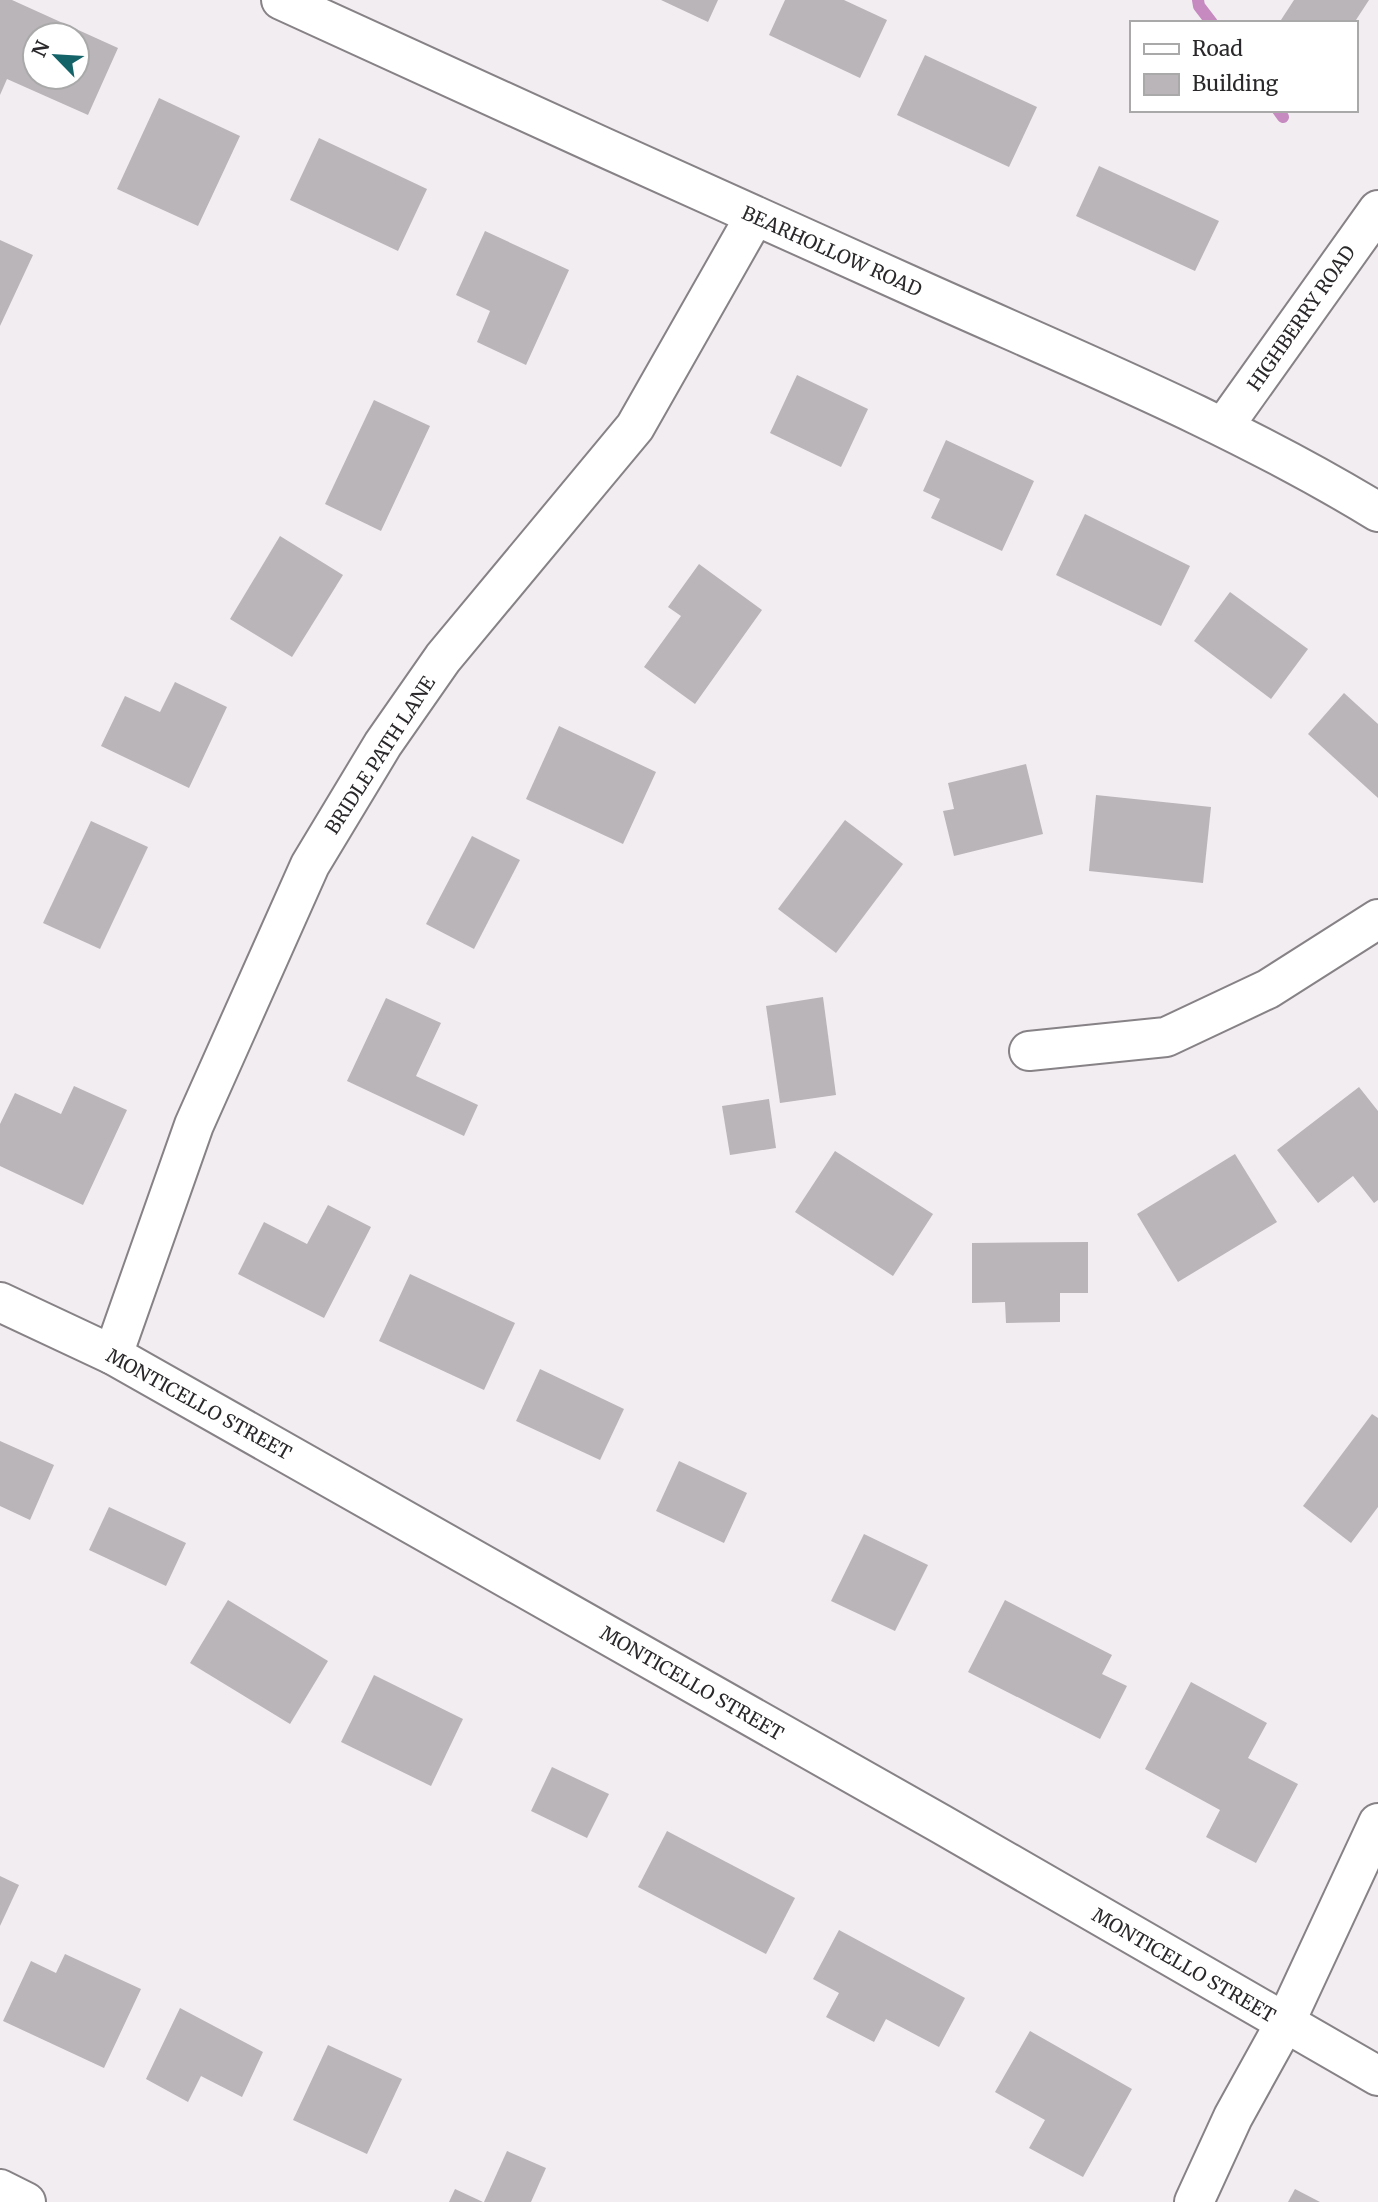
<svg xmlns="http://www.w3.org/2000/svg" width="1378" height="2202" font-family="Merriweather,serif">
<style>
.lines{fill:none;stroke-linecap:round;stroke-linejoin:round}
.stream{stroke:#c68ac1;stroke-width:12}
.building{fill:#b9b5b9;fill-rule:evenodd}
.minor-casing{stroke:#868286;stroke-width:42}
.minor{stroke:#fff;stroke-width:38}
.labels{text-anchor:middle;stroke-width:7;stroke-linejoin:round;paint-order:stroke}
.street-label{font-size:19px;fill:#2a282a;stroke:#fff}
</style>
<rect width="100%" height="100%" fill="#f2edf1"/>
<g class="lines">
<g class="stream">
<path d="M1198 0 1199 6 1212 23"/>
<path d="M1278 110 1283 117"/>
</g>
</g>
<g class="building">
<path d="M0 0H12L118 48 88 115 7 79 0 95ZM35 35H77V77H35Z"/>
<path d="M661 0H718L708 22Z"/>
<path d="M785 0H844L887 20 860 78 769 35Z"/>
<path d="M1294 0H1369L1354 23H1279Z"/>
<path d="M925 55 1037 107 1009 167 897 115Z"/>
<path d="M159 98 240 136 198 226 117 189Z"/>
<path d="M319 138 427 189 398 251 290 200Z"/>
<path d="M1099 166 1219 221 1195 271 1076 216Z"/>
<path d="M485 231 569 270 526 365 477 342 490 311 456 295Z"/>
<path d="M0 240 33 255 0 326Z"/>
<path d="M797 375 868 409 841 467 770 433Z"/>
<path d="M374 400 430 426 381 531 325 504Z"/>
<path d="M946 440 1034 481 1002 551 931 518 940 499 923 491Z"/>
<path d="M1085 514 1190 566 1161 626 1056 575Z"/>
<path d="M280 536 343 575 292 657 230 619Z"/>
<path d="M699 564 762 610 695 704 644 667 681 616 668 607Z"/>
<path d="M1230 592 1308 649 1271 699 1194 641Z"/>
<path d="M175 682 227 707 189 788 101 746 125 696 160 712Z"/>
<path d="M1344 693 1378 724V798L1308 734Z"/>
<path d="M559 726 656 772 623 844 526 799Z"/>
<path d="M1026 764 1043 834 954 856 943 811 954 809 948 783Z"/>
<path d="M1096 795 1211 807 1203 883 1089 871Z"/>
<path d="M845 820 903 864 836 953 778 909Z"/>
<path d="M91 821 148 847 100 949 43 923Z"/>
<path d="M472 836 520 860 474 949 426 924Z"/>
<path d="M823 997 836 1095 780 1103 766 1006Z"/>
<path d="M386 998 441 1023 416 1076 478 1105 464 1136 347 1081Z"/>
<path d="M74 1086 127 1110 83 1205 0 1166V1124L15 1093 61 1114Z"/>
<path d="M1359 1087 1378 1111V1200L1374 1203 1353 1176 1318 1203 1277 1150Z"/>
<path d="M769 1099 776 1148 730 1155 722 1106Z"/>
<path d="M835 1151 933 1214 893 1276 795 1212Z"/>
<path d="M1235 1154 1277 1222 1178 1282 1137 1214Z"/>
<path d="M328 1205 371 1227 324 1318 238 1274 264 1222 307 1244Z"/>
<path d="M1088 1242V1293H1060V1322L1006 1323 1005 1302 972 1303V1243Z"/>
<path d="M410 1274 515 1323 484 1390 379 1341Z"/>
<path d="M540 1369 624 1409 600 1460 516 1421Z"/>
<path d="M1372 1414 1378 1418V1507L1351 1543 1303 1506Z"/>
<path d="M0 1441 54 1465 30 1520 0 1506Z"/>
<path d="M679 1461 747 1493 724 1543 656 1511Z"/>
<path d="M109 1507 186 1543 166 1586 89 1550Z"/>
<path d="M864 1534 928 1565 895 1631 831 1601Z"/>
<path d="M228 1600 328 1661 290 1724 190 1663Z"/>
<path d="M1005 1600 1112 1655 1102 1674 1127 1686 1100 1739 968 1672Z"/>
<path d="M374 1675 463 1719 431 1786 341 1742Z"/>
<path d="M1191 1682 1267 1723 1248 1758 1298 1784 1256 1863 1206 1837 1220 1810 1145 1769Z"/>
<path d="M552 1767 609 1794 587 1838 531 1811Z"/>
<path d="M667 1831 795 1898 766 1954 638 1887Z"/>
<path d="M0 1876 19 1885 0 1926Z"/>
<path d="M839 1930 965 1998 939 2047 886 2019 874 2042 826 2017 839 1993 813 1979Z"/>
<path d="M65 1954 141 1989 104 2068 3 2021 31 1961 56 1973Z"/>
<path d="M180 2008 263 2052 242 2097 201 2076 188 2102 146 2079Z"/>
<path d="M1030 2031 1132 2089 1083 2177 1029 2148 1045 2120 995 2092Z"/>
<path d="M328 2045 402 2079 367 2154 293 2120Z"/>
<path d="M507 2151 546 2168 531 2202H484Z"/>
<path d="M455 2189 483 2202H449Z"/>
<path d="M1295 2189 1320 2202H1288Z"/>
</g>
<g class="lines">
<defs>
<g id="minor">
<path d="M281 0C489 95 698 191 907 284 1066 356 1229 421 1378 512"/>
<path d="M1224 426 1378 210"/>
<path d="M1029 1051 1166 1037 1268 989 1378 919"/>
<path d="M0 1302 113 1355 941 1824 1378 2076"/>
<path d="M113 1355 194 1125 310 865 383 744 443 658 635 427 755 216"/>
<path d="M0 2189 26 2202"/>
<path d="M1194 2202 1233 2117 1285 2023 1378 1823"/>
</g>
</defs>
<use href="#minor" class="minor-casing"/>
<use href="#minor" class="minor"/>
</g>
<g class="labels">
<g class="street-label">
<text transform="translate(832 251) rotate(24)" y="7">BEARHOLLOW ROAD</text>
<text transform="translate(1301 318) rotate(-55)" y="7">HIGHBERRY ROAD</text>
<text transform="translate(380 755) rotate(-57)" y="7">BRIDLE PATH LANE</text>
<text transform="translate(199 1404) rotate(29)" y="7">MONTICELLO STREET</text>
<text transform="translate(692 1683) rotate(30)" y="7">MONTICELLO STREET</text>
<text transform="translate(1184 1965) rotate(30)" y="7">MONTICELLO STREET</text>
</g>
</g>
<rect x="1130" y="21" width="228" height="91" fill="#ffffff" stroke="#aaa9aa" stroke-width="2"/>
<rect x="1144" y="44" width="35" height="10" fill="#ffffff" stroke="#aaa9aa" stroke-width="2"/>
<text x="1192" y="56" font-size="21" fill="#2a282a">Road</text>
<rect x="1144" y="74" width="35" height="21" fill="#b9b5b9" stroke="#aaa9aa" stroke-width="2"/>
<text x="1192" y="91" font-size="21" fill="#2a282a">Building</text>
<g transform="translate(56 56) rotate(295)"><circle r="33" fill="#ffffff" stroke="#aaa9aa" stroke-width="2"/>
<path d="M0-5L12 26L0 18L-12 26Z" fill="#146369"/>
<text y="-10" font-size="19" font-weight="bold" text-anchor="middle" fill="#2a282a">N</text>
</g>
</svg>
